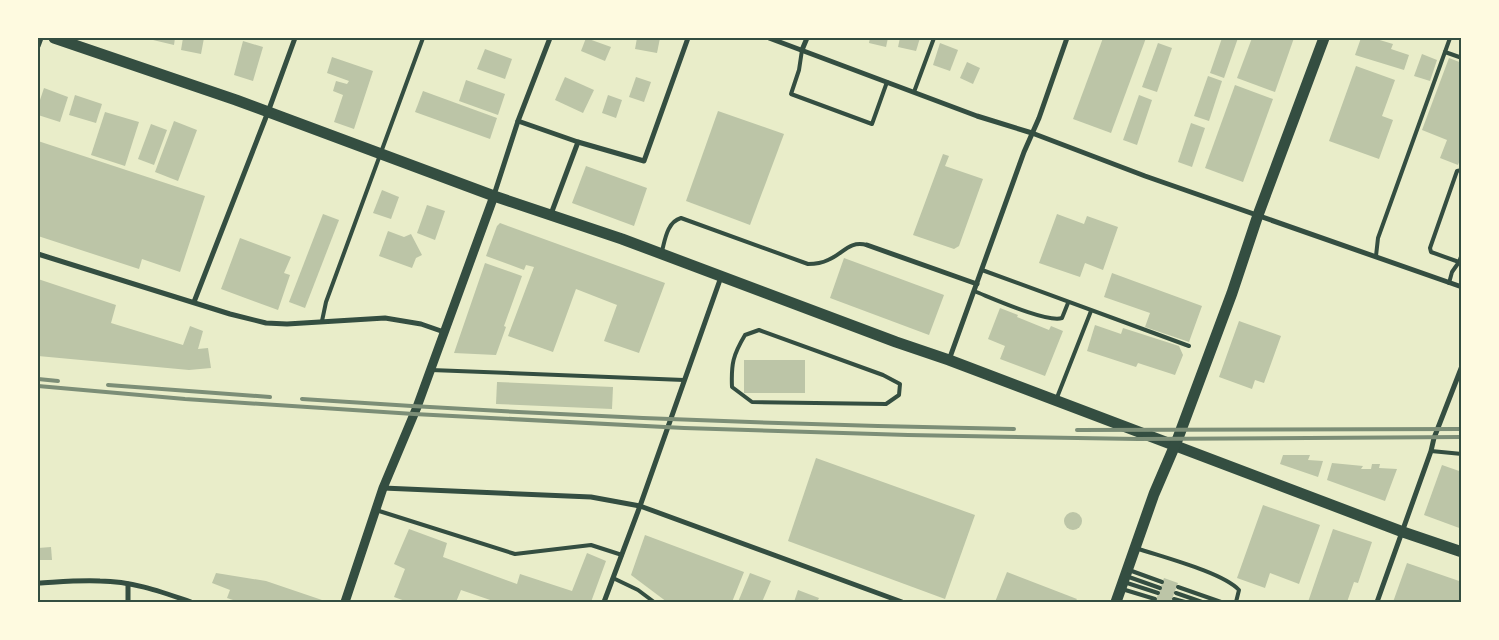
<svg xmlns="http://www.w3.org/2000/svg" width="1499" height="640" font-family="Georgia,serif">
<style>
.building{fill:#bcc5a7}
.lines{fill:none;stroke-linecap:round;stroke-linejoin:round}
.service{stroke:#344e41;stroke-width:4}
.minor{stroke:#344e41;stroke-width:5}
.tertiary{stroke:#344e41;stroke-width:9}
.primary{stroke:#344e41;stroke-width:11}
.rail{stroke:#7c8e77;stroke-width:4}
.neatline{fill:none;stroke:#344e41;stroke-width:2}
</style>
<rect width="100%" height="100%" fill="#e9edc9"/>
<g class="building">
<path d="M153 38H175L174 45 153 40Z"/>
<path d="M183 38H204L201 54 181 50Z"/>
<path d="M586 38 611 47 605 61 581 51Z"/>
<path d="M637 38H660L657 53 635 49Z"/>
<path d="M870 38H888L886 47 869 43Z"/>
<path d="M900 38H920L916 51 898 47Z"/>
<path d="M1103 38H1146L1111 133 1073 119Z"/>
<path d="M1222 38H1238L1224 78 1210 73Z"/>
<path d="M1252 38H1294L1275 92 1237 78Z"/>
<path d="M1361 38H1373L1393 44 1391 49 1409 55 1404 70 1355 55Z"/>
<path d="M243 41 263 47 253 81 234 75Z"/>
<path d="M940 43 958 50 950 71 933 65Z"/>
<path d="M1158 43 1172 48 1157 92 1142 87Z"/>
<path d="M485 49 512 59 505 79 477 69Z"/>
<path d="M1422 54 1437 60 1430 81 1414 76Z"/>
<path d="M332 57 373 71 354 129 334 122 343 95 333 91 336 81 347 84 349 81 327 73Z"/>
<path d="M1449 58 1462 63V154L1458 165 1440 158 1447 140 1422 130Z"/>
<path d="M967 62 980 68 973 84 960 78Z"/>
<path d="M1356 66 1395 80 1382 116 1393 120 1379 159 1329 141Z"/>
<path d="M1208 76 1222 81 1209 121 1194 116Z"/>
<path d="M565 77 594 90 583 113 555 100Z"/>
<path d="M636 77 651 82 644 102 629 97Z"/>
<path d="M466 80 505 94 498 115 459 101Z"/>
<path d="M1235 85 1273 99 1243 182 1205 168Z"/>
<path d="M44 88 68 97 60 122 38 115V106Z"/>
<path d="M423 91 497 118 490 139 415 112Z"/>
<path d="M75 95 102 104 96 123 69 115Z"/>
<path d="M608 95 622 100 616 118 602 113Z"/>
<path d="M1139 95 1152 100 1137 145 1123 140Z"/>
<path d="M718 111 784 134 750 225 686 201Z"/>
<path d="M105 112 139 122 125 166 91 155Z"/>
<path d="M174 121 197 130 178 181 155 172Z"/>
<path d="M1191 123 1205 128 1192 167 1178 162Z"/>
<path d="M151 124 167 130 154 165 138 159Z"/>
<path d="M38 141 205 196 180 272 142 259 139 269 38 236Z"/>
<path d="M943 154 949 156 945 166 983 179 959 246 954 249 913 235Z"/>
<path d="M586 166 647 188 634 226 572 203Z"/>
<path d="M382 190 399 197 391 219 373 213Z"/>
<path d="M427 205 445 211 435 240 417 233Z"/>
<path d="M323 214 339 220 305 308 289 302Z"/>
<path d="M1057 214 1084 224 1087 216 1118 227 1103 270 1085 263 1080 277 1039 263Z"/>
<path d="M500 223 665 283 639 353 604 341 617 305 576 289 553 352 508 336 534 267 526 265 524 270 486 256 497 226Z"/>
<path d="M388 231 404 237 411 234 422 255 416 258 412 268 379 256Z"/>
<path d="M240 238 291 257 284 273 290 275 278 310 221 289Z"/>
<path d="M844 258 944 295 929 335 830 298Z"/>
<path d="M485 263 522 276 504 326 506 327 496 355 454 353Z"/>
<path d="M1112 273 1202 306 1189 342 1145 327 1150 313 1104 297Z"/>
<path d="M38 279 116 305 111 323 183 345 190 326 203 331 198 349 208 348 211 368 189 370 38 356Z"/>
<path d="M1000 308 1018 315 1017 317 1049 330 1051 326 1063 331 1045 376 1000 359 1005 346 988 339Z"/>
<path d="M1239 321 1281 336 1264 383 1255 380 1252 389 1219 377Z"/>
<path d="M1095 325 1121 334 1123 328 1179 346 1183 355 1175 375 1138 363 1136 367 1087 351Z"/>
<rect x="744" y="360" width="61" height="33"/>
<path d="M497 382 613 387 612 409 496 404Z"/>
<path d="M1283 455H1310L1308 460 1323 461 1318 477 1280 464Z"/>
<path d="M816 458 975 515 945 599 788 541Z"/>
<path d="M1332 463 1363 466 1361 469H1371L1372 464H1380L1379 468 1397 469 1385 501 1327 480Z"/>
<path d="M1442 465 1462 472V529L1424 515Z"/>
<path d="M1263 505 1320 525 1299 584 1270 573 1265 588 1237 578Z"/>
<circle cx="1073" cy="521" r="9"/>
<path d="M409 529 447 543 443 557 517 584 520 574 572 591 587 553 606 561 591 602H496L461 590 456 602H408L394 597 405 569 394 564Z"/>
<path d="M1333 529 1372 542 1358 583 1354 582 1347 602H1308Z"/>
<path d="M645 535 744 572 732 602H667L631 575Z"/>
<path d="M51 547 52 560H38V548Z"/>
<path d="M1407 563 1462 582V602H1393Z"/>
<path d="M1007 572 1077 599 1075 602H995Z"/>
<path d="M216 573 266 581 322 600 321 602H239L227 598 230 590 212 583Z"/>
<path d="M750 573 771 581 762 602H738Z"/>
<path d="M1164 578 1178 583 1171 602H1155Z"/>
<path d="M798 590 819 598 817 602H794Z"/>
</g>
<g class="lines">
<g class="service">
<path d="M802 50 799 70 791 94 872 124 887 82"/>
<path d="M1445 52 1462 58"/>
<path d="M914 92 934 38"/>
<path d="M662 251C665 240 667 222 681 218L808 264C815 264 822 263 828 260 843 254 849 240 867 245"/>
<path d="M1376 256 1378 238 1450 38"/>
<path d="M1459 262 1462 254"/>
<path d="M982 270 1189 346"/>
<path d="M1449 283 1452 272 1459 262 1431 252 1430 248 1457 171 1462 170"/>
<path d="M974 291C992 298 1047 323 1062 318L1068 303"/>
<path d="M322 321 326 302 423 38"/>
<path d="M759 330 883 375 900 384 899 395 886 404 752 402 732 387C731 364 733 355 745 335Z"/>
<path d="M431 370 684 380"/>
<path d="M1056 400 1091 311"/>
<path d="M1431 451 1462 454"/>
<path d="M376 510 515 554 591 545 622 555"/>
<path d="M1136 548C1162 557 1222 572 1239 590L1236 602"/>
<path d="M1129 570 1162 582"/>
<path d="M1126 576 1160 588"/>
<path d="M613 578 638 590 654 602"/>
<path d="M1124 582 1158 593"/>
<path d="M1178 587 1221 602"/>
<path d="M1122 589 1155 599"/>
<path d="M1176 593 1202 602"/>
<path d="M1174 599 1185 602"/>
</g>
<g class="minor">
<path d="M769 38 977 116 1032 133 1145 176 1462 287"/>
<path d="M38 46 41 38"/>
<path d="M802 50 807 38"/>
<path d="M518 121 578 142 644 161 688 38"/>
<path d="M494 195 518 121 550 38"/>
<path d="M551 214 578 142"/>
<path d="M867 245 977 284"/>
<path d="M38 254 230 314 266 323 287 324 385 318 421 324 444 332"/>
<path d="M194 302 268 112 295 38"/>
<path d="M949 360 1024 152 1039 118 1067 38"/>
<path d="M383 488 591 497 640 506 902 602"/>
<path d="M38 583C58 582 79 580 100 581 132 581 162 592 191 602"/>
<path d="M128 584V602"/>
<path d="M604 602 640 506 721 277"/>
<path d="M1377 602 1431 451 1434 438 1462 366"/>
</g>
<path class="tertiary" d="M345 602 383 488 417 407 494 196"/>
<g class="primary">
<path d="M54 38 236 100 494 196 622 239 896 342 949 360 1403 532 1462 552"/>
<path d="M1116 602 1154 494 1178 438 1232 293 1258 215 1324 38"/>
</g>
<g class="rail">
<path d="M38 379 58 381"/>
<path d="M108 385 270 397"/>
<path d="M38 386 185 399 414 414 684 428 908 435 1138 439 1462 437"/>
<path d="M302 399C539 415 777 425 1014 429"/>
<path d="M1077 430 1462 429"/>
</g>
</g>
<rect width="1499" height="640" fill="none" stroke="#fefae0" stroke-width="78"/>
<rect x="39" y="39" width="1421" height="562" class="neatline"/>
</svg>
